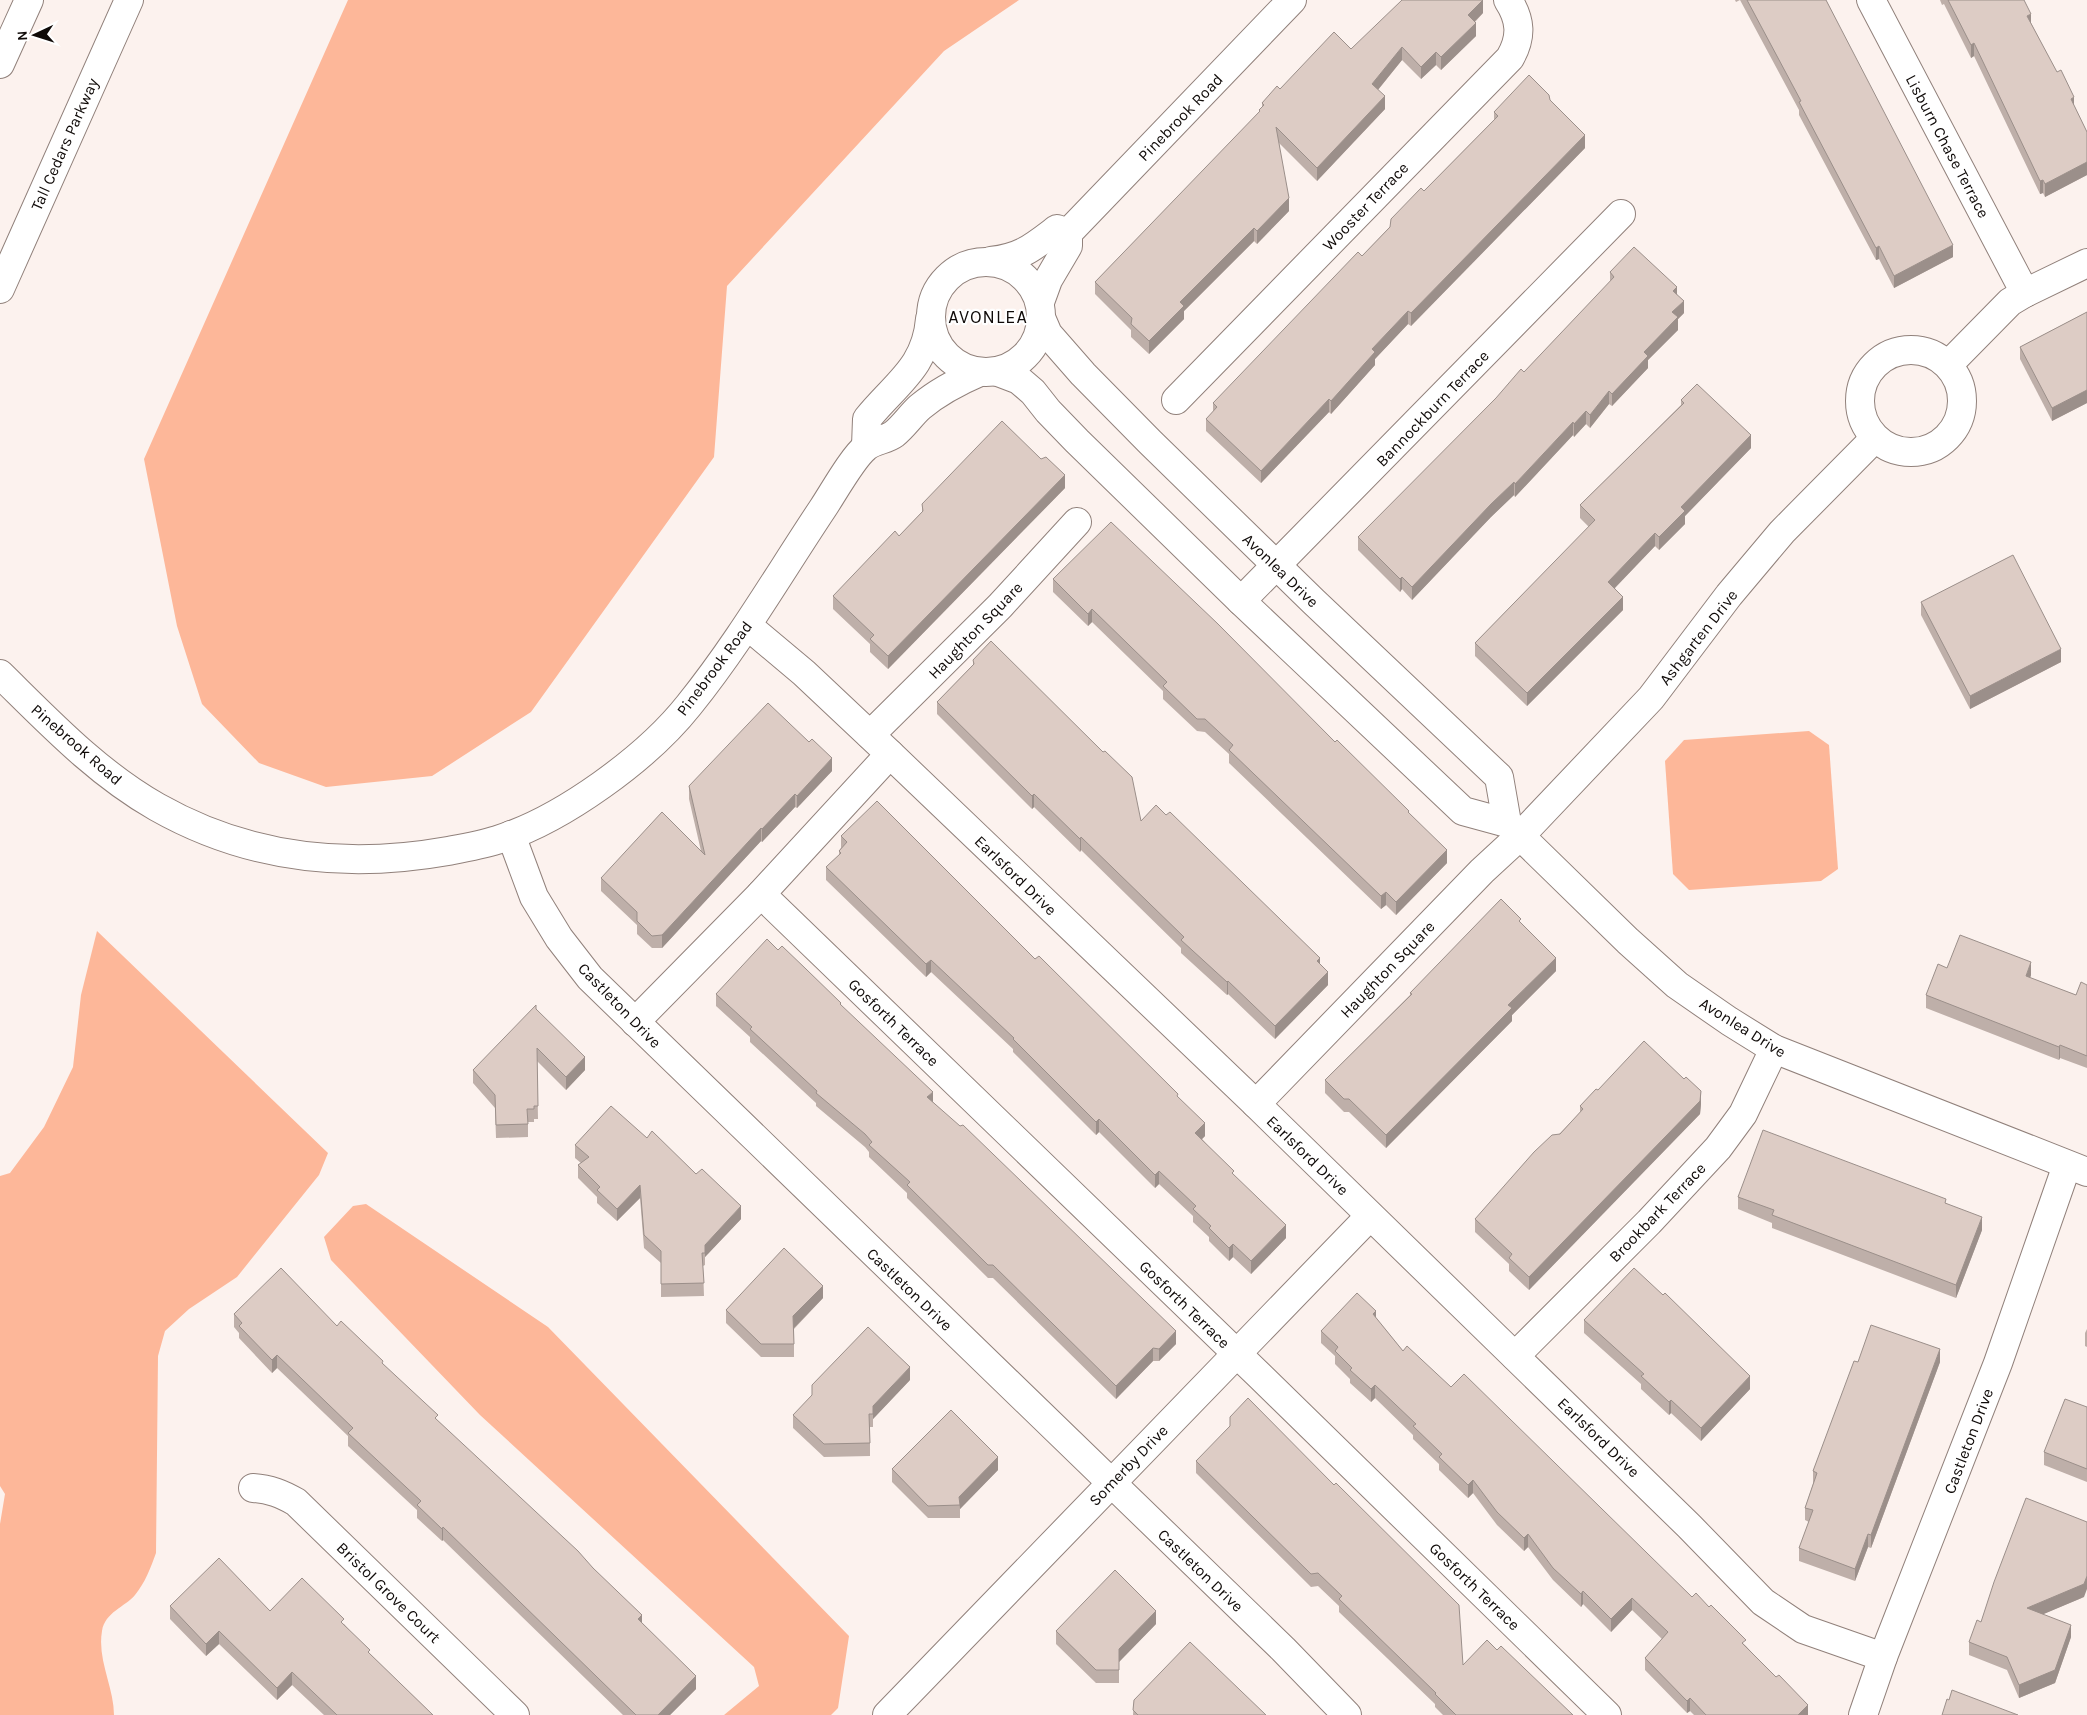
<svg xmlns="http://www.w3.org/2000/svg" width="2087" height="1715" font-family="Karla,sans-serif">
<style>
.green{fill:#fdb799}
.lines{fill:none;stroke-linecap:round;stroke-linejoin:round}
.street-casing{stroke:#91817b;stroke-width:30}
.secondary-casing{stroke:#91817b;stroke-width:30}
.street{stroke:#fff;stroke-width:28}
.secondary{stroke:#fff;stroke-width:28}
.wall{fill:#beafa9}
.shaded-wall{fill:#9b8f8a}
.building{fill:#ddccc5;stroke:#9b8f8a}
.labels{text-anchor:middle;stroke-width:4.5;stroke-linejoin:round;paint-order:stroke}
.street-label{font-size:16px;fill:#0f0a08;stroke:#fff}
.neighbourhood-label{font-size:18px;letter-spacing:1px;fill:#0f0a08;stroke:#fff}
</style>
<rect width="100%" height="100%" fill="#fcf2ee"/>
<g class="green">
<path d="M348 0H1019L944 51 727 286 714 457 531 712 432 776 326 787 259 763 202 704 177 626 144 459Z"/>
<path d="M1809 731 1829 745 1838 869 1821 881 1689 890 1673 874 1665 761 1684 740Z"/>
<path d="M97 931 328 1153 319 1175 237 1277 189 1309 165 1331 158 1356 156 1553C151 1567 145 1583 135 1595 125 1607 105 1612 102 1631 97 1660 114 1687 114 1715H0V1524L5 1494 0 1486V1176L10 1173 44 1127 73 1067 81 995Z"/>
<path d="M366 1204 548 1327 849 1636 838 1708 831 1715H724L759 1686 754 1667 480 1415 331 1260 324 1237 353 1206Z"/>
</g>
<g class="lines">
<defs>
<g id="street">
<path d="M1871 0 2025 293"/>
<path d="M991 261C1022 257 1032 248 1057 229L1068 233"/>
<circle cx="986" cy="317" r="55"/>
<path d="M1040 302 1048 280 1068 246V233L1292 0"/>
<path d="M1042 320 1048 334 1083 374 1150 442 1313 601 1499 777 1507 823"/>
<circle cx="1911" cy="401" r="51"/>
<path d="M1948 365 2010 302 2025 293 2087 263"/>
<path d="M998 372 1019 380 1033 392 1048 411 1077 441 1241 601 1463 811 1507 823 1628 941 1677 985 1729 1021 1774 1049 2087 1172"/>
<path d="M1176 400 1510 58C1522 37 1521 20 1508 0"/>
<path d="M866 446 867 419C895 384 926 368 930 319"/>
<path d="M1241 601 1621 214"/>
<path d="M748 626 804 673 890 754 1256 1104 1689 1526 1763 1602 1803 1629 1883 1657"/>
<path d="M0 674C49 722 97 773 157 807 247 858 347 869 448 851 464 848 481 845 497 840 562 820 647 758 689 705 739 643 779 574 823 508 833 493 853 457 866 447 874 440 886 440 894 434 904 426 911 415 920 407 938 392 959 381 980 372"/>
<path d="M870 735 1000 606 1077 522"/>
<path d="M511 835 534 897 559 938 590 978 1283 1649 1347 1715"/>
<path d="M761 894 1261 1377 1607 1715"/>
<path d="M635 1022 761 894 890 754"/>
<path d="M1256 1104 1482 871 1521 835 1651 698 1729 595 1782 532 1875 438"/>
<path d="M1515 1356 1649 1222 1718 1148 1743 1114 1774 1049"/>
<path d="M253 1488C270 1489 282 1494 296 1502L515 1715"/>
<path d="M887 1715 1370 1216"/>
<path d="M1863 1715 1883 1657 1998 1363 2067 1165"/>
</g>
<g id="secondary">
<path d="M0 64 29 0"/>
<path d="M0 289 129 0"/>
</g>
</defs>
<use href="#street" class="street-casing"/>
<use href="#secondary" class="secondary-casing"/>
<use href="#street" class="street"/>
<use href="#secondary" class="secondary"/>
</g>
<g class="wall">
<path d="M1735 0H1826L1953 257 1894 288 1879 259 1876 260 1799 115V110L1740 0 1736 2Z"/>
<path d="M1940 0H2024L2031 23 2087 132V175L2045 197 2043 193 2040 194 1974 56 1971 58 1944 4 1942 5Z"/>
<path d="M1483 13 1475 22 1476 36 1441 70 1436 65 1421 79 1402 60 1378 90 1385 109 1317 181 1279 143 1289 211 1257 244 1254 241 1184 311V319L1149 354 1131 337V330L1095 294V282L1259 113V110L1262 108V103L1280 89 1351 49Z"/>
<path d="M1550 100 1585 148 1411 326 1408 324 1375 359V365L1331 414 1329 412 1261 483 1206 431V419L1213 412V403L1362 256 1424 191 1494 120V112Z"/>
<path d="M1610 272 1677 294 1684 313 1678 319V330L1648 360V368L1612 406 1609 404 1590 428 1586 424 1574 437 1573 435 1515 497 1514 495 1491 517 1412 600 1402 589 1400 592 1358 550V537L1524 372 1610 282Z"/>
<path d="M2087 312V403L2052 421 2020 359V347Z"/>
<path d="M1681 400 1751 448 1685 516V524L1659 550 1655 546 1615 588 1623 610 1527 706 1475 656V643L1589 527 1580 518V505L1681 405Z"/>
<path d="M1041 459 1065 488 888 669 870 652V644L833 609V596L899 536 922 512V504Z"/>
<path d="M1053 579 1335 742 1409 813 1447 863 1396 915 1386 905 1381 909 1229 763V754L1205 732 1197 731 1163 699V691L1092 622 1088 626 1053 592Z"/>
<path d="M1921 602 2061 662 1970 709 1921 615Z"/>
<path d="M973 660 1141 821 1320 965 1328 985 1275 1039 1228 994 1227 995 1181 953V948L1081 850 1080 852 1034 807 1032 809 937 714V702L973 665Z"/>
<path d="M832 771 797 808 795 807 762 842 761 841 662 948H652L637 934V925L601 891V878L701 851 689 799V786Z"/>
<path d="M841 836 1035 959 1178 1098 1205 1136 1202 1139 1234 1176 1286 1238 1251 1274 1233 1257 1229 1261 1209 1241V1237L1193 1222V1216L1159 1184 1155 1188 1099 1132 1096 1135 1013 1052V1049L931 972 926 977 826 880V867L839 855V851L841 848Z"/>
<path d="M1521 923 1556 971 1512 1015V1021L1386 1148 1349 1112H1344L1325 1093V1080L1410 995V993Z"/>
<path d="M778 950 841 1006 933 1102 1176 1344 1159 1361H1153L1116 1399 993 1278H988L907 1198V1193L869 1157V1152L865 1147 816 1106V1103L750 1042V1037L716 1006V994Z"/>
<path d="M1947 968 2031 975 2030 978 2076 995 2087 985V1068L2060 1058 2059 1060 1926 1008V995Z"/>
<path d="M536 1009 585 1070 566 1090 537 1061 538 1119H534V1122H528V1137L496 1138 495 1108 473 1083V1070Z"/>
<path d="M1598 1090 1701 1104 1700 1114 1529 1290 1509 1271V1264L1475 1232V1219L1580 1113V1106Z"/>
<path d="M575 1145 741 1219 705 1257V1265L703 1266 704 1296 661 1297V1263L644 1248 640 1198 617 1221 597 1203V1197L578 1178V1165L581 1163 575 1158Z"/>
<path d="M1738 1197 1946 1203 1982 1230 1956 1298 1772 1228V1223L1738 1209Z"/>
<path d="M823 1298 794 1329V1357H761L726 1323V1310Z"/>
<path d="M234 1314 337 1326 383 1364 438 1421 642 1623 696 1689 670 1715H623L443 1540 442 1541 417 1518V1510L348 1446V1436L277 1368 272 1373 239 1338V1333L234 1327Z"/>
<path d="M1376 1318 1403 1351 1451 1387 1692 1597 1746 1646 1808 1715H1694L1690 1711 1687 1713 1645 1670V1658L1662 1639 1632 1610 1611 1632 1583 1604 1581 1607 1553 1580 1528 1547 1524 1551 1497 1525 1473 1493 1468 1498 1439 1470V1464L1413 1439V1435L1375 1398 1371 1402 1350 1383V1379L1335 1364V1356L1321 1343V1331Z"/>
<path d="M1584 1320 1750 1389 1701 1441 1671 1413 1669 1415 1641 1389V1384L1584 1333Z"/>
<path d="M2087 1329V1347L2085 1346V1333Z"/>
<path d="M1858 1362H1940L1871 1548 1868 1547 1855 1581 1799 1561V1548L1809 1522 1805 1520V1508L1813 1484V1471Z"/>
<path d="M910 1380 873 1419V1427H870V1456L824 1457 793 1428V1415Z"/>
<path d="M2087 1407V1482L2044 1465V1452Z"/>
<path d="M1196 1461 1463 1665 1497 1650 1573 1715H1443L1435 1707V1704L1339 1612V1606L1318 1586 1311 1587 1196 1473Z"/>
<path d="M892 1469 998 1470 960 1509V1518H928L892 1482Z"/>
<path d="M2084 1597 2043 1614 2071 1637 2055 1683 2019 1698 2007 1670 1969 1655V1642L1981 1622Z"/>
<path d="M170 1606 270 1611 344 1624 370 1654 433 1715H324L292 1685 277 1700 219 1644 206 1656 170 1619Z"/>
<path d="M1156 1624 1119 1662V1683H1096L1056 1644V1631Z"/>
<path d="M1134 1700 1266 1715H1133Z"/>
</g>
<g class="shaded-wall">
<path d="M1483 0V13L1468 28V15Z"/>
<path d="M2031 14V27L2027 16Z"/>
<path d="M1476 23V36L1441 70V57Z"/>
<path d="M1974 43V56L1971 58V45Z"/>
<path d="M1402 47V60L1372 97V84Z"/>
<path d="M1436 52V65L1421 79V67Z"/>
<path d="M1385 96V109L1317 181V168Z"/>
<path d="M2074 97V110L2071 99Z"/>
<path d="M1585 135V148L1411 326V313Z"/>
<path d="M2087 162V175L2045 197V184Z"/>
<path d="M2043 180V193L2040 194V181Z"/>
<path d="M1289 198V211L1257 244V231Z"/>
<path d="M1254 228V241L1184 311V319L1149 354V341L1180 302Z"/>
<path d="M1953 245V257L1894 288V276Z"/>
<path d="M1879 246V259L1876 260V248Z"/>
<path d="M1677 287V300L1673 291Z"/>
<path d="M1684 301V313L1678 319V330L1648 360V368L1612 406V394L1644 352 1672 312Z"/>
<path d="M1408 311V324L1375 359V365L1331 414V401L1372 349Z"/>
<path d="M2087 390V403L2052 421V408Z"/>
<path d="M1609 391V404L1590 428V415Z"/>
<path d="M1329 399V412L1261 483V471Z"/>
<path d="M1586 411V424L1574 437V424Z"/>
<path d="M1573 422V435L1515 497V484Z"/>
<path d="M1751 435V448L1685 516V524L1659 550V537L1681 507Z"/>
<path d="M1065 475V488L888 669V656Z"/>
<path d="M1514 482V495L1491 517 1412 600V587L1491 504Z"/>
<path d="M1655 533V546L1608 595V582Z"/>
<path d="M1402 577V589L1400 592V579Z"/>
<path d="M1623 597V610L1527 706V693Z"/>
<path d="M1092 609V622L1088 626V614Z"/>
<path d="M2061 649V662L1970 709V696Z"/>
<path d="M832 758V771L797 808V796Z"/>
<path d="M795 794V807L762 842V829Z"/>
<path d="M1034 794V807L1032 809V796Z"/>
<path d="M761 828V841L662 948V935Z"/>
<path d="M1081 837V850L1080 852V839Z"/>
<path d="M1447 850V863L1396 915V902Z"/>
<path d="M1386 892V905L1381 909V896Z"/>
<path d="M1320 958V970L1317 961Z"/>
<path d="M1556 958V971L1512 1015V1021L1386 1148V1135L1508 1005Z"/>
<path d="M931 960V972L926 977V964Z"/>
<path d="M2031 962V975L2026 989V976Z"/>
<path d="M1328 972V985L1275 1039V1026Z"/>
<path d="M1228 981V994L1227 995V982Z"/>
<path d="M2060 1045V1058L2059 1060V1047Z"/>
<path d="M585 1057V1070L566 1090V1077Z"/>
<path d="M1701 1091V1104L1700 1114 1529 1290V1277Z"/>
<path d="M933 1092V1104L927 1097Z"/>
<path d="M1099 1119V1132L1096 1135V1122Z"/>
<path d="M1205 1123V1136L1195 1146V1133Z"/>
<path d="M1159 1171V1184L1155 1188V1175Z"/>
<path d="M640 1185V1198L617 1221V1209Z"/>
<path d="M741 1206V1219L705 1257V1245Z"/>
<path d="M1982 1217V1230L1956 1298V1285Z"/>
<path d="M1286 1225V1238L1251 1274V1261Z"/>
<path d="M1233 1244V1257L1229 1261V1248Z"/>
<path d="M823 1286V1298L793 1329V1316Z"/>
<path d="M1376 1311V1323L1373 1314Z"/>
<path d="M1176 1331V1344L1159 1361V1349Z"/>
<path d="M1153 1348V1361L1116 1399V1386Z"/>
<path d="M1940 1349V1362L1871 1548V1535Z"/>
<path d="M277 1355V1368L272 1373V1360Z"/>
<path d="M910 1367V1380L873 1419V1406Z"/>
<path d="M1750 1376V1389L1701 1441V1428Z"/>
<path d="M1375 1385V1398L1371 1402V1389Z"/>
<path d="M1671 1400V1413L1669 1415V1402Z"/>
<path d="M998 1457V1470L960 1509 959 1497Z"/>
<path d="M1473 1480V1493L1468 1498V1485Z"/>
<path d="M443 1527V1540L442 1541V1529Z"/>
<path d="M1528 1534V1547L1524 1551V1538Z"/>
<path d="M1868 1534V1547L1855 1581V1569Z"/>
<path d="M2087 1576V1589L2084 1597 2027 1621V1608Z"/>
<path d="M1583 1591V1604L1581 1607V1594Z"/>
<path d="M1632 1598V1610L1611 1632V1619Z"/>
<path d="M1156 1611V1624L1119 1662V1649Z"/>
<path d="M642 1615V1628L638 1619Z"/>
<path d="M2071 1625V1637L2055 1683 2019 1698V1685Z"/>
<path d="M219 1631V1644L206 1656V1644Z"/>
<path d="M292 1672V1685L277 1700V1688Z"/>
<path d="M696 1676V1689L670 1715H658Z"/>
<path d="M1690 1698V1711L1687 1713V1701Z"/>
<path d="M1808 1705V1715H1798Z"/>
</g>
<g class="building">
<path d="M1402 0H1483L1468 15 1476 23 1441 57 1436 52 1421 67 1402 47 1372 84 1385 96 1317 168 1276 127 1289 198 1257 231 1254 228 1180 302 1184 306 1149 341 1131 324 1132 318 1095 282 1260 111 1259 110 1264 105 1262 103 1277 86 1280 89 1334 32 1351 49Z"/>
<path d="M1747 0H1826L1953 245 1894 276 1879 246 1876 248 1799 102 1801 101Z"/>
<path d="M1948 0H2024L2031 14 2027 16 2057 72 2061 70 2074 97 2071 99 2087 132V162L2045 184 2043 180 2040 181 1974 43 1971 45Z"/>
<path d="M1529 75 1549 95 1550 100 1585 135 1411 313 1408 311 1372 349 1375 352 1331 401 1329 399 1261 471 1206 419 1217 407 1213 403 1358 252 1362 256 1390 227 1391 219 1421 188 1424 191 1498 116 1494 112Z"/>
<path d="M1634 247 1677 287 1673 291 1684 301 1672 312 1678 317 1644 352 1648 356 1612 394 1609 391 1590 415 1586 411 1574 424 1573 422 1515 484 1514 482 1491 504 1412 587 1402 577 1400 579 1358 537 1496 398 1521 369 1524 372 1614 277 1610 272Z"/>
<path d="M2087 312V390L2052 408 2020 347Z"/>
<path d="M1697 384 1751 435 1681 507 1685 511 1659 537 1655 533 1608 582 1623 597 1527 693 1475 643 1595 520 1580 505 1684 403 1681 400Z"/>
<path d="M1002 421 1041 459 1046 457 1065 475 888 656 870 639 874 635 833 596 895 531 899 536 923 511 922 504Z"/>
<path d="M1111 522 1218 624 1335 742 1337 740 1409 811 1408 812 1447 850 1396 902 1386 892 1381 896 1229 750 1233 745 1205 719H1197L1163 686 1167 682 1092 609 1088 614 1053 579Z"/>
<path d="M2013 555 2061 649 1970 696 1921 602Z"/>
<path d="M991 641 1103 752 1105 751 1132 777 1141 821 1156 805 1166 815 1170 812 1320 958 1317 961 1328 972 1275 1026 1228 981 1227 982 1181 940 1184 937 1081 837 1080 839 1034 794 1032 796 937 702 974 664 973 660Z"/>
<path d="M768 703 809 742 812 739 832 758 797 796 795 794 762 829 761 828 662 935 652 936 637 921V912L601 878 662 812 705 855 689 786Z"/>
<path d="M877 801 1035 959 1039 956 1178 1094 1177 1096 1205 1123 1195 1133 1234 1171 1232 1173 1286 1225 1251 1261 1233 1244 1229 1248 1209 1228 1211 1226 1193 1209 1196 1206 1159 1171 1155 1175 1099 1119 1096 1122 1013 1039 1014 1038 931 960 926 964 826 867 841 853 839 851 847 842 841 836Z"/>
<path d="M1501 899 1521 919 1519 921 1556 958 1508 1005 1512 1008 1386 1135 1349 1099H1344L1325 1080 1412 994 1410 993Z"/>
<path d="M1960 935 2031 962 2026 976 2076 995 2081 982 2087 985V1056L2060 1045 2059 1047 1926 995 1938 964 1947 968Z"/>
<path d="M767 939 778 950 782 946 806 969 841 1003 840 1004 933 1092 927 1097 960 1126 963 1125 1176 1331 1159 1349 1153 1348 1116 1386 993 1265H988L907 1185 910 1182 869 1145 872 1142 865 1134 816 1093 817 1091 750 1029 752 1027 716 994Z"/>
<path d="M536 1005V1009L585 1057 566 1077 537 1048 538 1106H534V1109H527L528 1124 496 1125 495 1095 473 1070Z"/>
<path d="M1644 1041 1684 1079 1686 1077 1701 1091 1700 1101 1529 1277 1509 1258 1512 1254 1475 1219 1534 1152 1552 1135 1560 1134 1583 1109 1580 1106 1596 1089 1598 1090Z"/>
<path d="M611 1106 647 1138 652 1131 696 1174 702 1169 741 1206 705 1245V1253H702L704 1283 661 1284V1251L644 1235 640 1185 617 1209 597 1190 600 1187 578 1165 589 1157 575 1145Z"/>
<path d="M1763 1130 1946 1199 1945 1203 1982 1217 1956 1285 1772 1215 1774 1210 1738 1197Z"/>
<path d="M784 1248 823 1286 793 1316 794 1344H761L726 1310Z"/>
<path d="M281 1268 337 1326 341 1321 383 1361 382 1363 438 1415 435 1418 578 1551 593 1568 642 1615 638 1619 696 1676 658 1715H636L443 1527 442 1529 417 1505 421 1501 348 1433 353 1428 277 1355 272 1360 239 1326 242 1323 234 1314Z"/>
<path d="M1634 1268 1663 1295 1665 1293 1750 1376 1701 1428 1671 1400 1669 1402 1641 1376 1644 1374 1584 1320Z"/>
<path d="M1357 1293 1376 1311 1373 1314 1403 1351 1407 1346 1451 1387 1464 1374 1692 1597 1696 1593 1709 1607 1711 1605 1746 1640 1742 1643 1776 1677 1779 1675 1808 1705 1798 1715H1706L1690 1698 1687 1701 1645 1658 1668 1632 1632 1598 1611 1619 1583 1591 1581 1594 1553 1568 1528 1534 1524 1538 1497 1512 1473 1480 1468 1485 1439 1457 1442 1454 1413 1426 1416 1424 1375 1385 1371 1389 1350 1370 1352 1368 1335 1351 1338 1347 1321 1331Z"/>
<path d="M1871 1325 1940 1349 1871 1535 1868 1534 1855 1569 1799 1548 1813 1510 1805 1508 1817 1473 1813 1471 1854 1361 1858 1362Z"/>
<path d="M868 1327 910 1367 873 1406V1414H869L870 1443 824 1444 793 1415 812 1395V1385Z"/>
<path d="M1248 1398 1334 1485 1336 1483 1459 1605 1463 1665 1487 1640 1497 1650 1501 1646 1573 1715H1456L1435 1694 1436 1693 1339 1599 1342 1596 1318 1573 1311 1574 1196 1461 1230 1426V1417Z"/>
<path d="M2065 1399 2087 1407V1469L2044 1452Z"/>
<path d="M951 1410 998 1457 959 1497 960 1505 928 1506 892 1469Z"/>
<path d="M2026 1498 2087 1522V1576L2084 1584 2027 1608 2071 1625 2055 1670 2019 1685 2007 1657 1969 1642 1977 1620 1981 1622 1994 1582Z"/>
<path d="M219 1558 270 1611 302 1578 344 1619 341 1622 370 1650 368 1652 433 1715H337L292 1672 277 1688 219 1631 206 1644 170 1606Z"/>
<path d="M1115 1570 1156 1611 1119 1649V1670H1096L1056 1631Z"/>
<path d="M1190 1642 1266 1715H1138L1133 1710 1134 1700Z"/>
<path d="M1952 1690 2018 1715H1942L1947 1699 1949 1700Z"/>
</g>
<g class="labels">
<g class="street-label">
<text transform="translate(1180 117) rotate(-46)" y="6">Pinebrook Road</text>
<text transform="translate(64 144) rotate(-66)" y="6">Tall Cedars Parkway</text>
<text transform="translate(1948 146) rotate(62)" y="6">Lisburn Chase Terrace</text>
<text transform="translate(1365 206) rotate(-46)" y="6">Wooster Terrace</text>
<text transform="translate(1432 408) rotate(-46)" y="6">Bannockburn Terrace</text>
<text transform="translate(1281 570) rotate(44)" y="6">Avonlea Drive</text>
<text transform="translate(975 630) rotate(-46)" y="6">Haughton Square</text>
<text transform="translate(1698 637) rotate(-52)" y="6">Ashgarten Drive</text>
<text transform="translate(714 668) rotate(-53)" y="6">Pinebrook Road</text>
<text transform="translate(77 744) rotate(41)" y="6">Pinebrook Road</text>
<text transform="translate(1016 875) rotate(44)" y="6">Earlsford Drive</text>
<text transform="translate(1387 969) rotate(-46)" y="6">Haughton Square</text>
<text transform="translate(620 1005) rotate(46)" y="6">Castleton Drive</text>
<text transform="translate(894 1022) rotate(44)" y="6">Gosforth Terrace</text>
<text transform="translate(1743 1027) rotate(32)" y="6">Avonlea Drive</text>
<text transform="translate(1308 1155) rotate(44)" y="6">Earlsford Drive</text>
<text transform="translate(1657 1212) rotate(-46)" y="6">Brookbark Terrace</text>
<text transform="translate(910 1289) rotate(44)" y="6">Castleton Drive</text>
<text transform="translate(1185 1304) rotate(44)" y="6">Gosforth Terrace</text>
<text transform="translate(1599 1437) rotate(44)" y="6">Earlsford Drive</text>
<text transform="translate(1968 1441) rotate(-69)" y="6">Castleton Drive</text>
<text transform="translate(1128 1465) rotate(-46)" y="6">Somerby Drive</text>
<text transform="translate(1201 1570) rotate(44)" y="6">Castleton Drive</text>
<text transform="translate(1475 1586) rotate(44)" y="6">Gosforth Terrace</text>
<text transform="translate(389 1592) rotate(44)" y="6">Bristol Grove Court</text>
</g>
<g class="neighbourhood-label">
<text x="988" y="323">AVONLEA</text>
</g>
</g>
<g transform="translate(35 35) rotate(266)" stroke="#ffffff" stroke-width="4" paint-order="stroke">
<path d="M0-4L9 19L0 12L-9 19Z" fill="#0f0a08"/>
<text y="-8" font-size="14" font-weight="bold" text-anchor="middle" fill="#0f0a08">N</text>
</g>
</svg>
